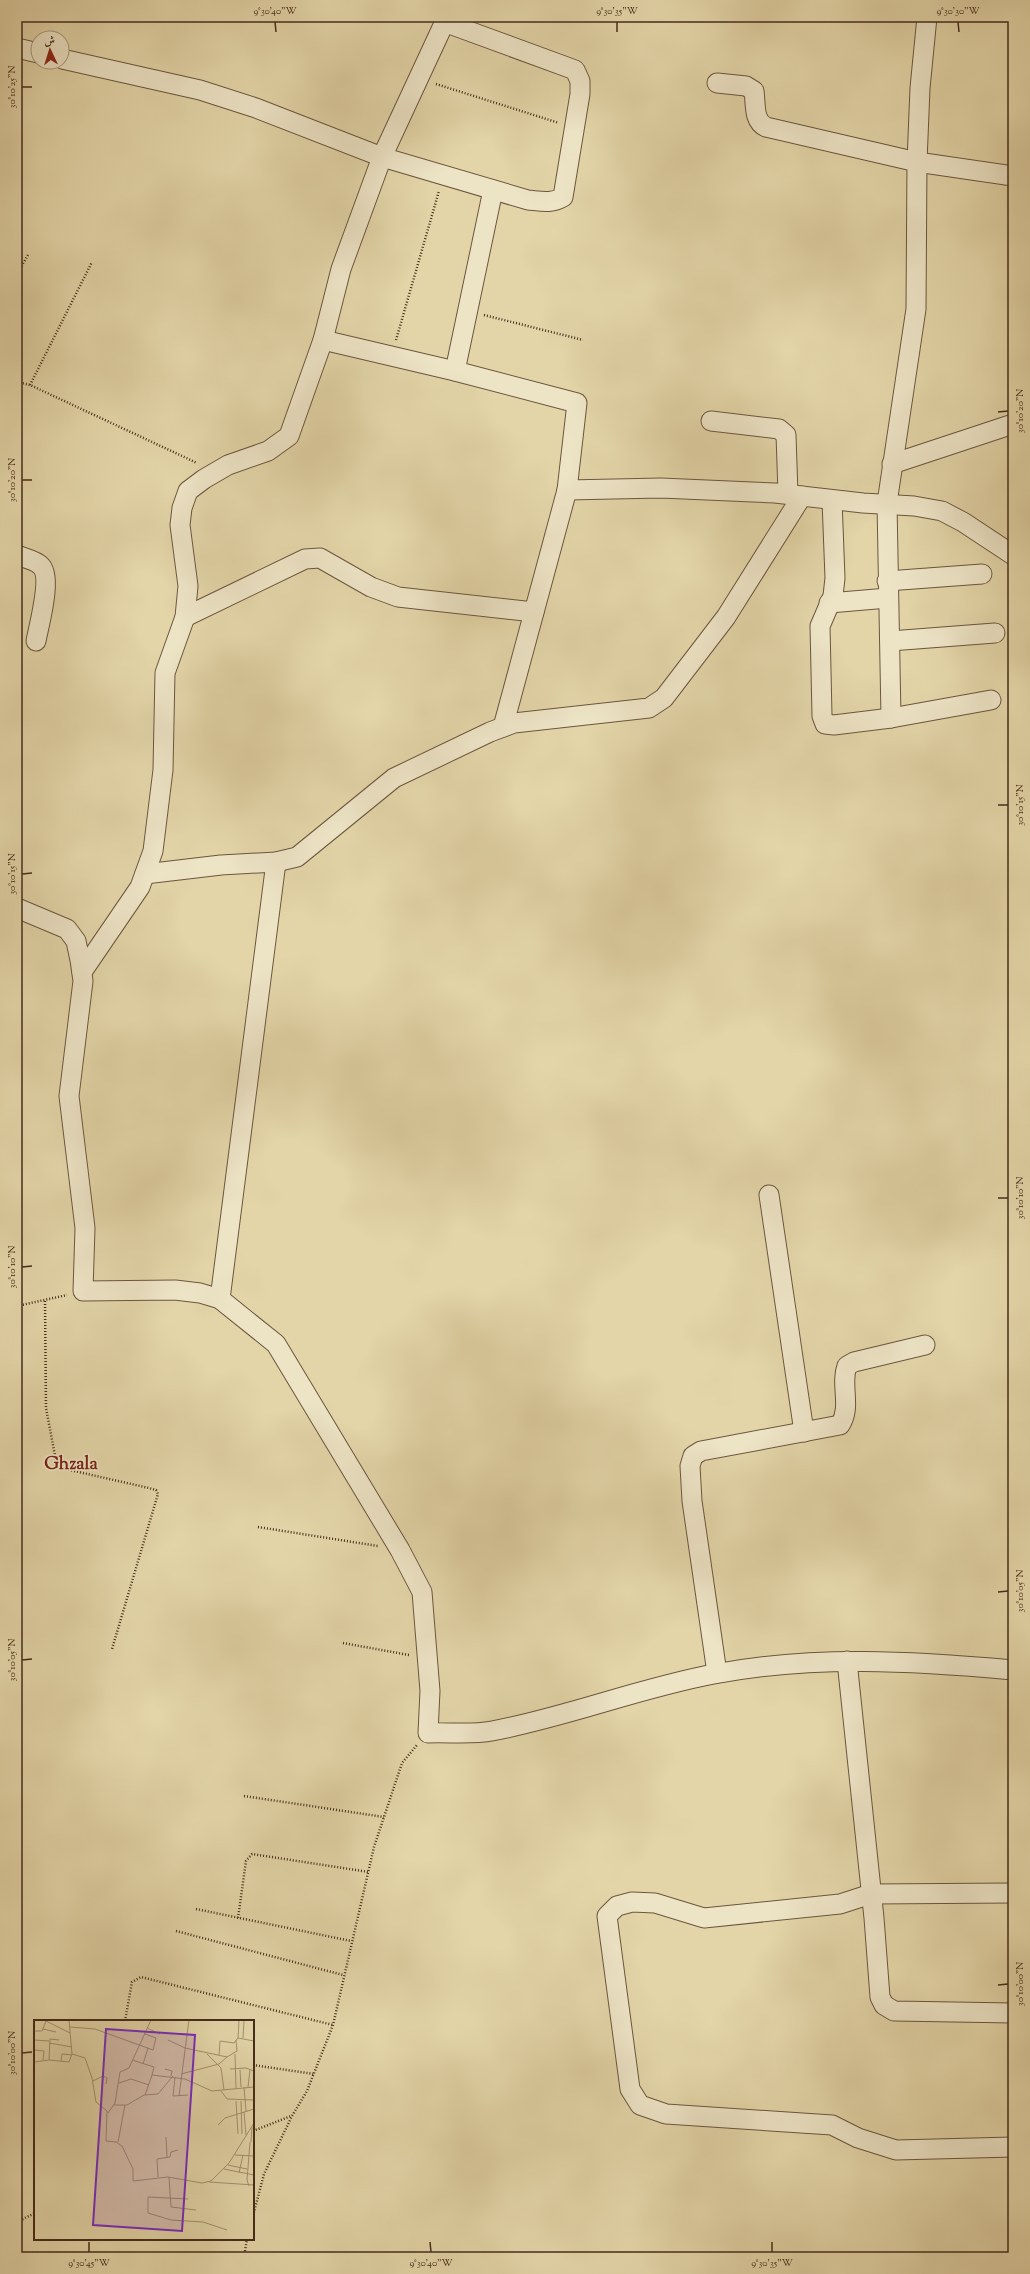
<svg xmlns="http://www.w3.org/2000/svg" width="1030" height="2274" font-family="'Sorts Mill Goudy',Amiri,serif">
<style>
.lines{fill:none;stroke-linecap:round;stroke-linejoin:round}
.minor-casing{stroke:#6c563e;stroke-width:21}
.path{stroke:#452c1b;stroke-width:2.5;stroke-dasharray:1 2;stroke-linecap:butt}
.minor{stroke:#ede4c6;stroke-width:19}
.ticks{fill:none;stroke:#452c1b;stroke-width:1.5}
.labels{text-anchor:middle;stroke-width:3;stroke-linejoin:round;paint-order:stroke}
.quarter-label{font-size:18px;font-weight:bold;fill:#7a1f14;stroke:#ede4c6}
.inset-road{fill:none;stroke:#a49170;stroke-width:1}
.view{fill:#7b2cbf;fill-opacity:0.15;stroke:#7b2cbf;stroke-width:2}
.inset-edge{fill:none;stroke:#452c1b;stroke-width:2}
.neatline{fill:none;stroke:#452c1b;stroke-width:1.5}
.ticks-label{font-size:10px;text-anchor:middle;fill:#452c1b}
</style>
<rect width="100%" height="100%" fill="#e3d5a8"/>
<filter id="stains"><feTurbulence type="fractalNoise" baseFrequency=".005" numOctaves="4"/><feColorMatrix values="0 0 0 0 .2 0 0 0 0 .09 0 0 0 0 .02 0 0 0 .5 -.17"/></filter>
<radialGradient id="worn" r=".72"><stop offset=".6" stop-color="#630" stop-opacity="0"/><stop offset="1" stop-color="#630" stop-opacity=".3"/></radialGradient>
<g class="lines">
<defs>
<g id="minor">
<path d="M17 48 38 53"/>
<path d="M62 59 200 90 256 108 382 157 528 200C540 201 552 204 563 197L580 94V81L575 70 444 22"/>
<path d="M717 83 746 86 754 91C756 104 753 121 766 127L917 162 1013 176"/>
<path d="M323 340 455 371 577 403 567 490 661 488 775 493 863 503 914 506 942 511 963 522 1013 555"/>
<path d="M455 371 493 190"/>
<path d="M711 421 779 429 786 435 788 494"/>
<path d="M892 464 1013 424"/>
<path d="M832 500 835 578 833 596 820 626 822 716 825 724 834 725 891 718 991 700"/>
<path d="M17 555C24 558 35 560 40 565 53 575 39 625 36 641"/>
<path d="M887 581 982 574"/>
<path d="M829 603 888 598"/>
<path d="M185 617 305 559 320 558 371 587 398 597 534 612"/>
<path d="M890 641 995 633"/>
<path d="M891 718 887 503 916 309 917 162 920 88 927 17"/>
<path d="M503 727 567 490"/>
<path d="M145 874 221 865 276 862 297 857 394 778 490 732 514 723 649 708 664 698 726 617 802 496"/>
<path d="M17 908 67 929 76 941 80 960 83 981 69 1096 85 1228 83 1291 175 1290 200 1293 220 1299 276 1344 400 1550 422 1592 430 1691 428 1733C449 1732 471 1735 492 1731 567 1717 639 1688 714 1674 813 1655 914 1661 1013 1670"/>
<path d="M82 972 140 887 153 851 163 770 165 673 185 617 188 586 180 525 182 508 188 491 204 479 228 465 268 451 289 436 323 340 341 269 382 157 447 17"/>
<path d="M769 1195 804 1432"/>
<path d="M220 1299 276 862"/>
<path d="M847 1661 874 1918 880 1997 884 2005 894 2011 1013 2013"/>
<path d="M717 1673 692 1501 690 1466 693 1456 701 1451 840 1425C852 1407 840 1385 847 1366L854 1362 925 1345"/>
<path d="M1013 1893 871 1894 840 1904 704 1918 655 1903 632 1902 617 1906 607 1916 630 2089 640 2105 666 2114 832 2125 858 2138 896 2150 1013 2147"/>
</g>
</defs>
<use href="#minor" class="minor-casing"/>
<g class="path">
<path d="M436 84 559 123"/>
<path d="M17 274 28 255"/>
<path d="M484 315 583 340"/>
<path d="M396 340 439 191"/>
<path d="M17 382 30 385 197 463"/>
<path d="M30 385 92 262"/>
<path d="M45 1301 46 1408 56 1461 61 1468 149 1488 156 1490 158 1494 112 1649"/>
<path d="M17 1306 67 1295"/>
<path d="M258 1527 378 1546"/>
<path d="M343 1643 409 1655"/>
<path d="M244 1796 384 1817"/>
<path d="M196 1909 351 1941"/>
<path d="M238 1918 246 1861 252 1854 369 1872"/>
<path d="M176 1931 343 1975"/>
<path d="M125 2021 132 1982 141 1977 333 2025"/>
<path d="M253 2065 314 2074"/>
<path d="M253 2131 291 2116"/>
<path d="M253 2216 264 2174 292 2116 307 2091 333 2025 374 1847 402 1763 417 1745"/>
<path d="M17 2222 35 2213"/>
<path d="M244 2257 247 2239"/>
</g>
<use href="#minor" class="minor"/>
</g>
<path class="ticks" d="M275 22 276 32M617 22V32M958 22 959 32M22 87H32M998 412 1008 411M22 480H32M998 805H1008M22 874 32 873M998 1198H1008M22 1267 32 1266M998 1592 1008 1591M22 1660 32 1659M998 1985 1008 1984M22 2053 32 2052M89 2242V2252M430 2242 431 2252M772 2242V2252"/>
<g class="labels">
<g class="quarter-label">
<text x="71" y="1469">Ghzala</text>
</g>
</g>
<g transform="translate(34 2020)">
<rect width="220" height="220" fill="#e3d5a8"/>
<path class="inset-road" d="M35 0 38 34 51 38 58 58 62 82 73 91 72 121 82 122 88 126 99 149V161L134 157 168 163 177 161 195 143 220 103M36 7 61 9 119 30 122 18 111 14M113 8 126 14M9 9 22 12M0 11H8L12 1 36 13M204 18 205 1M209 18 210 1M0 20 15 21M134 20 151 28 193 37 203 31 202 20M15 23 38 27M1 30 10 31 9 40M173 34 187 48 190 70M201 34 202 68M185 35 186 21 200 23 204 18 220 21M15 40 16 19 25 20M98 40 120 47 118 55 151 59 178 71 220 67M27 41 28 34 38 35M0 42 15 40 35 42 38 34M109 44 114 28M131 49 138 51 137 56M196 49 212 48 220 51M206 50 207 67M147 54 185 44 193 37M141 57 139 76 154 75M59 61 69 56 73 58 72 64M85 63 97 59 115 65M210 67 212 91M214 67 216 50M187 71 193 79 220 80M111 75 118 55M145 76 155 0M202 81 204 114M207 81 208 114M80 85H93L110 75 124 74 139 56M210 92 212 115M74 93 81 83 86 52 95 48 117 0M184 105 191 98 220 89M132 117 133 137M84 122 91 85M217 122 218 107M201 135 220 136M194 145 213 149M190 149 220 155M205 153 209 135M124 157 123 139 136 137 137 132 144 130M135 157 137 187 162 190M175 162 220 165M215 166 213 160 216 122M154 179 114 177V193L137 200 169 202 193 210"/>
<path class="view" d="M72 9 161 15 148 211 59 205Z"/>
<rect width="220" height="220" class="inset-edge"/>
</g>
<rect width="1030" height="2274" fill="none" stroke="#e3d5a8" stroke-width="44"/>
<g transform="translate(50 50) rotate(356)"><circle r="19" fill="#ede4c6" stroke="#aa9a82"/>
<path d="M0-3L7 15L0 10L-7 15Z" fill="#8f2418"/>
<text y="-6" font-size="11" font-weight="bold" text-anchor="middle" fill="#452c1b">ش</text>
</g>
<rect x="22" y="22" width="986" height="2230" class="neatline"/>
<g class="ticks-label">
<text x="275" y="14">9°30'40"W</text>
<text x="617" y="14">9°30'35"W</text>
<text x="958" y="14">9°30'30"W</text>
<text transform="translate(11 87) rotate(-90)" y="4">30°10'25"N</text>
<text transform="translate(1019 411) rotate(-90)" y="4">30°10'20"N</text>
<text transform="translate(11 480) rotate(-90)" y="4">30°10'20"N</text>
<text transform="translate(1019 805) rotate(-90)" y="4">30°10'15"N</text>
<text transform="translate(11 874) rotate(-90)" y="4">30°10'15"N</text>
<text transform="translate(1019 1198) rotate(-90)" y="4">30°10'10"N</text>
<text transform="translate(11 1267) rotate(-90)" y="4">30°10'10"N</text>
<text transform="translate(1019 1591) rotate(-90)" y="4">30°10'05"N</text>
<text transform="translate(11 1660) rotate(-90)" y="4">30°10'05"N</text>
<text transform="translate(1019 1984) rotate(-90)" y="4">30°10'00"N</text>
<text transform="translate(11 2053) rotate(-90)" y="4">30°10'00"N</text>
<text x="89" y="2266">9°30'45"W</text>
<text x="431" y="2266">9°30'40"W</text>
<text x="772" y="2266">9°30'35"W</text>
</g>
<rect width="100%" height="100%" filter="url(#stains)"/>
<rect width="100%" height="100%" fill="url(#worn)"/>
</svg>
